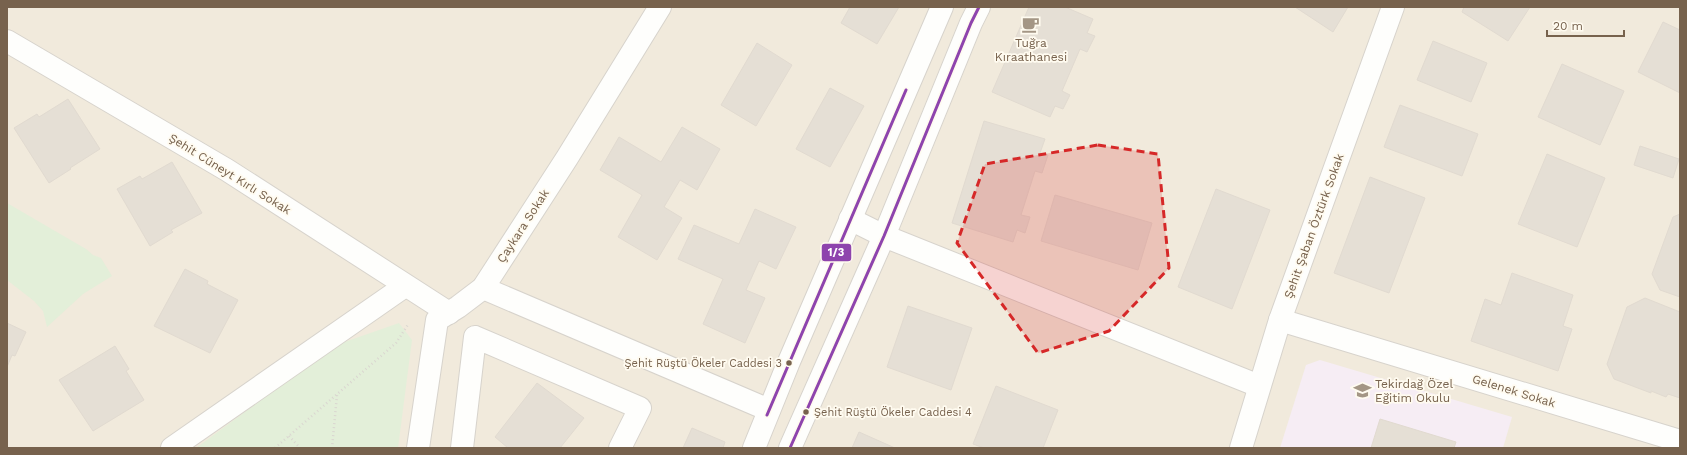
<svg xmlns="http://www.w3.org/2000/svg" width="1687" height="455" font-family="'Work Sans',sans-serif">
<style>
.residential{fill:#f1eadc}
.education{fill:#f6edf4}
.green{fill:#e3efd9}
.building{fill:#e5dfd5;stroke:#e1dad0}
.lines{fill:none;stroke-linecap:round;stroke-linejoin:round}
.minor-casing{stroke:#d7d3cc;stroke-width:24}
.path{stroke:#dad6d0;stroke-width:2.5;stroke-dasharray:1 3;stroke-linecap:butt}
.minor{stroke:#fefefc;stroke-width:22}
.bus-1-casing{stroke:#fffbf0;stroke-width:6}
.bus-1{stroke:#8e44ad;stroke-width:3}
.marked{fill:#d62828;fill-opacity:0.2;stroke:#d62828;stroke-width:3;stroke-dasharray:8 5;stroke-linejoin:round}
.bus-dot{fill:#77624d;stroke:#fffbf0;stroke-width:1.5}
.labels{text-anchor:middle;stroke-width:3.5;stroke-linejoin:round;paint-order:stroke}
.bus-label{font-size:11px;fill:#77624d;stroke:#fffbf0;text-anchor:end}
.poi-label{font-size:12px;fill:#77624d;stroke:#fffbf0}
.street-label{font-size:12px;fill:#77624d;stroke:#fffbf0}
.line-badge{stroke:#fffbf0;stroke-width:1.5}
.badge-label{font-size:11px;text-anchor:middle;font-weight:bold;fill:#fff}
</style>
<rect width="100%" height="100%" fill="#f8f6ee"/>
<rect class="residential" x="7" y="7" width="1673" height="441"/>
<path class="education" d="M1320 360 1512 417 1503 448H1280L1306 365Z"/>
<g class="green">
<path d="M7 203 86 249 93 255 101 258 112 276 83 294 47 327 43 311 34 301 7 280Z"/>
<path d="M399 323 412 340 398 448H196L336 345Z"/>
</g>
<g class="building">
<path d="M850 7H899L877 44 841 23Z"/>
<path d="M1029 7H1065L1093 19 1087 33 1095 36 1087 52 1080 49 1062 91 1070 95 1063 109 1055 106 1050 117 992 92Z"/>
<path d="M1295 7H1348L1333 32Z"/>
<path d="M1464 7H1530L1508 41 1462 12Z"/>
<path d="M1663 22 1680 30V93L1638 72Z"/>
<path d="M1433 41 1487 63 1471 102 1417 80Z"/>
<path d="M757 43 792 65 756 126 721 105Z"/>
<path d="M1562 64 1624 91 1600 145 1538 117Z"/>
<path d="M830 88 864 106 830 167 796 149Z"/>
<path d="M68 99 100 149 70 168 71 169 49 183 14 128 37 114 39 117Z"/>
<path d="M1400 105 1478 134 1462 176 1384 147Z"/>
<path d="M984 121 1045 139 1040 153 1048 155 1042 173 1035 171 1021 215 1030 217 1025 233 1017 230 1013 242 952 223Z"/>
<path d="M682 127 720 149 697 190 680 180 664 207 682 218 657 260 618 237 642 195 600 170 619 137 661 162Z"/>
<path d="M1640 146 1679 159 1673 178 1634 165Z"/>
<path d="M1547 154 1605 178 1577 247 1518 224Z"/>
<path d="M172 162 202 213 171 230 173 232 150 246 117 189 140 176 142 179Z"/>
<path d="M1370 177 1425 198 1389 293 1334 273Z"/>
<path d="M1216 189 1270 210 1232 309 1178 287Z"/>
<path d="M1055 195 1152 223 1138 270 1041 241Z"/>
<path d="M755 209 796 227 776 269 759 261 746 290 765 298 745 343 703 324 723 279 678 259 694 225 739 244Z"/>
<path d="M1680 214V297L1660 290 1652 274 1673 217Z"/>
<path d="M185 269 208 281 207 284 238 300 210 353 154 326Z"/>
<path d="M1512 273 1573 295 1563 326 1572 329 1558 371 1471 341 1485 299 1501 305Z"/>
<path d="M1645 298 1680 312V398L1668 394 1666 397 1651 391V393L1614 379 1607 364 1627 307Z"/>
<path d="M908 306 972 328 951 390 887 367Z"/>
<path d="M7 323 26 332 15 356 12 355 7 367Z"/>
<path d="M115 346 129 369 126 371 144 400 93 431 59 380Z"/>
<path d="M537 383 584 418 560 448H508L495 437Z"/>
<path d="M996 386 1058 410 1043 448H984L973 444Z"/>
<path d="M1380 419 1456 442 1454 448H1371Z"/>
<path d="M692 428 725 442 723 448H683Z"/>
<path d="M859 432 895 448H852Z"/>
</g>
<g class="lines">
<defs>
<g id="minor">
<path d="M7 41 227 170 449 313"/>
<path d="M850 219 884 236 1259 386"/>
<path d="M483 288 769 410"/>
<path d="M1280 320 1680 441"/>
<path d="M172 448 405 286"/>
<path d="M418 448 437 320 458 307 483 288 567 158 660 7"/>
<path d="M462 448 475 337 640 408 620 448"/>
<path d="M754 448 788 364 942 7"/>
<path d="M790 448 884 236 971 23 979 7"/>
<path d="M1241 448 1280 320 1393 7"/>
</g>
</defs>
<use href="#minor" class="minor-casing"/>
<g class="path">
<path d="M289 436 300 448"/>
<path d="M275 448 396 343 409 323"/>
<path d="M332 448 337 395"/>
</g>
<use href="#minor" class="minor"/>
<defs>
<g id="bus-1">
<path d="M767 415 906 90"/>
<path d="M790 448 884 236 971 23 979 7"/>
</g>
</defs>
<use href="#bus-1" class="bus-1-casing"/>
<use href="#bus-1" class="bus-1"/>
</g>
<path class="marked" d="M1098 145 1158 154 1169 268 1109 331 1038 353 957 243 985 164Z"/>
<defs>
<symbol id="cafe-bare" viewBox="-9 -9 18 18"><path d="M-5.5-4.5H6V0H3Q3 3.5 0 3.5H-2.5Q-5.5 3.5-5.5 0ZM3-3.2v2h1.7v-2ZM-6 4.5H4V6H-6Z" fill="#a49685" stroke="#fffbf0" stroke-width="2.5" paint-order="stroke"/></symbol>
<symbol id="school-bare" viewBox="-9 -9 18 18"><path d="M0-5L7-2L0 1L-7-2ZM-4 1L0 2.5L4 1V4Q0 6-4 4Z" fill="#a49685" stroke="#fffbf0" stroke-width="2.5" paint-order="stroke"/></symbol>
</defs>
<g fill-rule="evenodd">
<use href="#cafe-bare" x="1018" y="12" width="25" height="25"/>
<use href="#school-bare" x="1350" y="378" width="25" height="25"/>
</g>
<g class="bus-dot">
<circle cx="789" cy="363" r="3.5"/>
<circle cx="806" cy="412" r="3.5"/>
</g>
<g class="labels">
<g class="bus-label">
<text x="782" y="367">Şehit Rüştü Ökeler Caddesi 3</text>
<text x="814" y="416" text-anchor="start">Şehit Rüştü Ökeler Caddesi 4</text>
</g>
<g class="poi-label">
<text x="1031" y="47">Tuğra<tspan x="1031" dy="14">Kıraathanesi</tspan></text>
<text x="1375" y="388" text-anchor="start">Tekirdağ Özel<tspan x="1375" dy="14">Eğitim Okulu</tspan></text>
</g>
<g class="street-label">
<text transform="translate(230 174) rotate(32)" y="4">Şehit Cüneyt Kırlı Sokak</text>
<text transform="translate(523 226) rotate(-57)" y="4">Çaykara Sokak</text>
<text transform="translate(1314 226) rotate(-70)" y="4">Şehit Şaban Öztürk Sokak</text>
<text transform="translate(1514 391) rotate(17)" y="4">Gelenek Sokak</text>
</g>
</g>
<rect class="line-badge" x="821" y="243" width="31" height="19" rx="4" fill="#8e44ad"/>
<g class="badge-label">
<text x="836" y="256">1/3</text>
</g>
<rect width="1687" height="455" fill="none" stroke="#77624d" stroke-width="16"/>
<path d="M1547 30v6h77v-6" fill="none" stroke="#77624d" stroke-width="2"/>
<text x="1553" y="30" font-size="12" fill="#77624d" stroke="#fffbf0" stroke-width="3" paint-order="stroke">20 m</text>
</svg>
